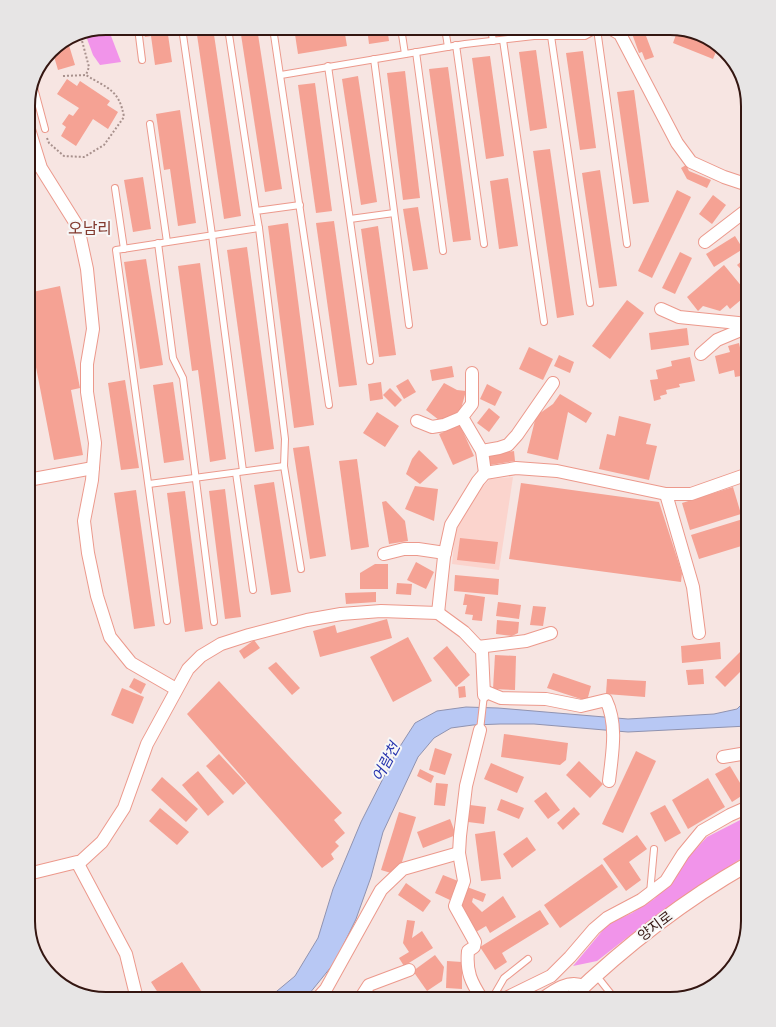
<svg xmlns="http://www.w3.org/2000/svg" width="776" height="1027" font-family="Ubuntu,'Noto Sans KR',sans-serif">
<style>
.built{fill:#fbd4cd}
.green{fill:#f194ea}
.water{fill:#b8c8f4;stroke:#9093b0}
.building{fill:#f5a294}
.lines{fill:none;stroke-linecap:round;stroke-linejoin:round}
.service-casing{stroke:#ec998c;stroke-width:8}
.minor-casing{stroke:#ec998c;stroke-width:14}
.tertiary-casing{stroke:#ec998c;stroke-width:16}
.path{stroke:#a8918d;stroke-width:2;stroke-dasharray:2 2;stroke-linecap:butt}
.service{stroke:#fff;stroke-width:6}
.minor{stroke:#fff;stroke-width:12}
.tertiary{stroke:#fff;stroke-width:14}
.labels{text-anchor:middle;stroke-width:4;stroke-linejoin:round;paint-order:stroke}
.street-label{font-size:14px;fill:#341611;stroke:#f7f7f7}
.water-label{font-size:15px;font-style:italic;fill:#2734ae;stroke:#f7f7f7}
.quarter-label{font-size:16px;fill:#823a2f;stroke:#f7f7f7}
.rim{fill:none;stroke:#341611;stroke-width:2}
</style>
<rect width="100%" height="100%" fill="#f7e5e2"/>
<path class="built" d="M513 477 499 570 452 564 455 534 464 514 480 489 490 479Z"/>
<g class="green">
<path d="M106 28H108L121 62 100 65 93 55 86 36Z"/>
<path d="M748 816V854L672 904 624 940 597 961 573 966 608 924 632 913 654 899 670 884 681 865 707 837Z"/>
</g>
<path class="water" d="M748 698V726L628 732 534 724H500L473 725 451 728 434 738 418 757 383 832 371 877 356 919 335 962 305 999H261L271 996 295 976 318 938 333 889 361 822 397 751 415 723 437 711 466 707 498 708 628 719 714 714 737 709Z"/>
<g class="building">
<path d="M143 28H167L172 62 155 65 151 36 145 37Z"/>
<path d="M196 28H213L241 216 224 219Z"/>
<path d="M240 28H257L282 189 265 192Z"/>
<path d="M294 28H344L347 46 298 54Z"/>
<path d="M367 28H387L389 41 369 44Z"/>
<path d="M630 28H643L654 57 645 60 642 52 639 53Z"/>
<path d="M678 29 712 41 718 47 713 59 673 43Z"/>
<path d="M68 42 75 65 58 70 53 53 49 54 54 47Z"/>
<path d="M536 50 547 128 530 131 519 52Z"/>
<path d="M583 51 596 148 580 150 566 53Z"/>
<path d="M490 56 504 156 486 159 472 58Z"/>
<path d="M728 56 735 63 736 67 727 66Z"/>
<path d="M448 67 471 240 453 242 429 69Z"/>
<path d="M405 71 420 198 403 200 387 73Z"/>
<path d="M358 76 377 202 361 205 342 79Z"/>
<path d="M67 79 77 86 80 81 110 101 107 105 118 112 108 129 93 119 76 146 61 136 66 127 62 124 69 114 73 116 79 108 57 94Z"/>
<path d="M315 83 332 211 316 213 298 85Z"/>
<path d="M634 90 649 202 633 204 617 92Z"/>
<path d="M180 110 196 223 178 226 170 169 164 170 156 114Z"/>
<path d="M550 149 574 315 557 318 533 151Z"/>
<path d="M686 165 689 171 711 180 707 188 687 179 681 168Z"/>
<path d="M600 170 617 286 599 288 582 173Z"/>
<path d="M143 177 151 229 133 232 124 180Z"/>
<path d="M508 178 518 246 499 249 490 181Z"/>
<path d="M677 190 691 197 652 278 638 271Z"/>
<path d="M713 195 726 205 712 224 699 214Z"/>
<path d="M418 207 428 269 413 271 403 209Z"/>
<path d="M334 221 357 385 339 387 316 223Z"/>
<path d="M288 223 314 425 294 428 268 226Z"/>
<path d="M378 226 396 355 379 357 361 229Z"/>
<path d="M735 236 743 249 714 267 706 254Z"/>
<path d="M247 247 274 449 255 452 227 250Z"/>
<path d="M680 252 692 258 675 294 662 288Z"/>
<path d="M748 256V277L737 265Z"/>
<path d="M146 259 163 365 140 369 124 262Z"/>
<path d="M200 263 226 459 210 462 198 370 192 371 178 266Z"/>
<path d="M724 265 748 294 730 309 727 305 720 311 703 306 698 311 687 297Z"/>
<path d="M60 286 80 388 71 390 83 455 54 460 28 326V293Z"/>
<path d="M627 300 644 313 610 359 592 346Z"/>
<path d="M687 328 689 345 651 350 649 333Z"/>
<path d="M739 343 746 375 735 377 734 370 719 374 715 356 730 352 728 346Z"/>
<path d="M529 347 553 359 543 380 519 369Z"/>
<path d="M559 355 574 362 570 373 554 366Z"/>
<path d="M690 357 695 381 679 384 680 387 666 390 667 394 660 396 661 399 654 401 650 380 658 379 656 370 672 366 671 361Z"/>
<path d="M452 366 454 377 432 381 430 370Z"/>
<path d="M408 379 416 392 404 399 396 386Z"/>
<path d="M125 380 139 468 121 470 108 383Z"/>
<path d="M173 382 184 460 164 463 153 385Z"/>
<path d="M381 382 383 399 370 401 368 384Z"/>
<path d="M444 383 457 390 466 391 461 409 453 415 439 420 426 410Z"/>
<path d="M487 384 502 392 495 406 480 399Z"/>
<path d="M390 388 402 400 395 407 383 395Z"/>
<path d="M560 394 592 413 586 423 568 412 558 460 527 453 536 416 553 404Z"/>
<path d="M489 408 500 417 489 432 477 423Z"/>
<path d="M377 412 399 426 385 447 363 433Z"/>
<path d="M619 416 651 424 646 444 657 446 649 480 599 469 607 434 615 436Z"/>
<path d="M460 425 474 456 453 465 439 434Z"/>
<path d="M309 446 326 556 310 559 293 448Z"/>
<path d="M419 450 438 468 420 484 406 474 412 459Z"/>
<path d="M514 451 515 461 490 465 488 455Z"/>
<path d="M357 459 369 547 351 550 339 461Z"/>
<path d="M274 482 291 592 271 595 254 485Z"/>
<path d="M521 483 659 502 682 573 681 582 509 559Z"/>
<path d="M415 486 438 489 434 521 405 509Z"/>
<path d="M748 486V500H747L744 487Z"/>
<path d="M733 487 741 514 690 530 682 503Z"/>
<path d="M225 489 241 617 225 619 209 491Z"/>
<path d="M136 490 155 626 134 629 114 493Z"/>
<path d="M185 491 203 629 185 632 167 493Z"/>
<path d="M386 501 405 521 408 541 389 544 382 502Z"/>
<path d="M743 519 748 537V544L699 559 691 535Z"/>
<path d="M460 538 498 542 495 564 457 560Z"/>
<path d="M416 562 434 572 426 589 407 580Z"/>
<path d="M375 564H388V589H360V573Z"/>
<path d="M455 575 499 579 498 595 454 591Z"/>
<path d="M397 583 412 584 411 595 396 594Z"/>
<path d="M376 592V602L346 604 345 593Z"/>
<path d="M465 594 485 597 482 621 472 620 473 615 465 614 467 605H463Z"/>
<path d="M498 602 521 605 519 619 496 616Z"/>
<path d="M533 606 546 607 543 626 530 625Z"/>
<path d="M387 619 392 638 320 657 313 631 335 625 337 633Z"/>
<path d="M497 620 519 622 518 633 512 636 496 634Z"/>
<path d="M408 637 432 681 393 702 370 657Z"/>
<path d="M254 640 260 648 244 659 239 651Z"/>
<path d="M720 642 721 659 682 663 681 646Z"/>
<path d="M747 645 748 664 725 687 715 677Z"/>
<path d="M447 646 470 675 456 687 433 658Z"/>
<path d="M495 655 516 656 515 690 493 689Z"/>
<path d="M276 662 300 688 292 695 268 668Z"/>
<path d="M703 669 704 684 688 685 686 670Z"/>
<path d="M553 673 591 686 587 701 547 688Z"/>
<path d="M134 678 146 684 141 694 129 687Z"/>
<path d="M607 679 646 681 645 697 606 694Z"/>
<path d="M219 681 342 813 334 820 345 833 335 842 339 846 331 854 334 859 322 868 187 714Z"/>
<path d="M465 686 466 697 459 698 458 687Z"/>
<path d="M122 688 144 697 133 724 111 715Z"/>
<path d="M504 734 568 743 566 760 560 765 501 757Z"/>
<path d="M435 748 452 754 445 775 429 770Z"/>
<path d="M636 751 656 761 623 833 602 824Z"/>
<path d="M219 754 246 783 233 795 206 766Z"/>
<path d="M579 761 603 784 590 798 566 775Z"/>
<path d="M491 763 524 777 517 793 484 779Z"/>
<path d="M730 766 746 793 732 802 715 774Z"/>
<path d="M420 769 434 776 431 783 417 776Z"/>
<path d="M198 771 224 802 208 816 182 785Z"/>
<path d="M162 777 198 809 186 822 151 790Z"/>
<path d="M708 778 725 807 688 829 672 800Z"/>
<path d="M436 783 448 784 445 806 434 805Z"/>
<path d="M546 792 560 810 548 819 534 801Z"/>
<path d="M501 799 524 808 519 819 497 810Z"/>
<path d="M470 805 486 807 484 824 468 822Z"/>
<path d="M665 805 681 833 665 842 650 813Z"/>
<path d="M574 807 580 814 563 830 557 823Z"/>
<path d="M160 808 189 832 177 845 149 821Z"/>
<path d="M399 812 416 817 401 865 391 873 381 870Z"/>
<path d="M450 819 456 835 423 848 417 832Z"/>
<path d="M495 831 501 879 481 881 475 834Z"/>
<path d="M637 835 647 849 629 862 641 880 626 891 603 859Z"/>
<path d="M527 837 536 850 512 868 503 854Z"/>
<path d="M602 864 618 887 560 928 544 905Z"/>
<path d="M443 875 458 881 450 900 435 893Z"/>
<path d="M406 883 431 901 423 912 398 895Z"/>
<path d="M467 887 486 894 483 902 473 898 472 902 482 912 503 896 516 917 490 933 486 926 476 932 460 905Z"/>
<path d="M540 910 549 924 502 953 507 962 495 970 480 947Z"/>
<path d="M407 920 415 921 412 938 422 931 433 948 404 966 399 958 409 952 403 943Z"/>
<path d="M435 955 444 967 442 981 427 991 413 971Z"/>
<path d="M447 961 462 962V989L446 988Z"/>
<path d="M182 962 204 995 198 999H182L178 994 171 999H162L151 982Z"/>
<path d="M450 993 451 999H431V998Z"/>
</g>
<g class="lines">
<defs>
<g id="service">
<path d="M138 28 142 60"/>
<path d="M182 28 212 235 243 471"/>
<path d="M228 28 256 211"/>
<path d="M273 28 329 405"/>
<path d="M401 28 405 54"/>
<path d="M445 28 448 47"/>
<path d="M491 28 493 41"/>
<path d="M597 29 627 244"/>
<path d="M551 36 590 303"/>
<path d="M503 40 544 322"/>
<path d="M456 45 484 244"/>
<path d="M416 52 443 251"/>
<path d="M374 59 409 325"/>
<path d="M328 66 370 361"/>
<path d="M281 75 465 44 534 36H585L599 28"/>
<path d="M33 84 45 129"/>
<path d="M150 124 167 242"/>
<path d="M115 188 124 249"/>
<path d="M350 219 394 213"/>
<path d="M259 228 285 439 284 466 301 569"/>
<path d="M158 243 173 358 183 378 214 622"/>
<path d="M236 473 253 590"/>
<path d="M149 484 284 466"/>
<path d="M167 621 116 250 259 228 256 211 300 205"/>
<path d="M480 730 484 695"/>
<path d="M650 893 654 849"/>
<path d="M596 975 615 999"/>
<path d="M493 997 504 978 528 959"/>
</g>
<g id="minor">
<path d="M610 28 620 34 677 143 691 162 724 177 748 185"/>
<path d="M28 126 41 168 78 227 87 269 93 329 87 364V392L95 443 92 480 84 521 88 553 97 596 110 637 131 663 176 689"/>
<path d="M705 242 748 209"/>
<path d="M661 309 679 317 748 324"/>
<path d="M701 354 717 340 748 327"/>
<path d="M472 373V404L462 417 482 451 485 473"/>
<path d="M417 421 432 427 444 425 463 417"/>
<path d="M482 451 499 448 508 445 517 435 553 383"/>
<path d="M28 480 93 468"/>
<path d="M666 494 693 587 699 633"/>
<path d="M384 554 404 549H418L445 553"/>
<path d="M438 613 444 557 451 525 478 481 485 473 516 468 557 471 666 494H691L748 474"/>
<path d="M478 647 526 641 551 633"/>
<path d="M484 691 501 698 546 699 581 706 606 700C618 725 612 755 609 781"/>
<path d="M480 730 466 786 460 836 459 853 464 881 455 906 475 942 474 947 468 951C466 972 471 982 482 999"/>
<path d="M723 757 741 754 748 756"/>
<path d="M78 864 102 842 124 808 147 744 188 669 201 656 221 644 249 635 307 620 341 614 381 611 438 613 464 632 482 651 484 695"/>
<path d="M28 874 77 862 126 954 137 999"/>
<path d="M317 999 326 989 381 890 403 869 459 853"/>
<path d="M360 999 369 985 409 970"/>
<path d="M491 999 499 997 503 999"/>
<path d="M504 999 551 976 570 957 594 929 607 918 641 900 666 881 683 854 702 831 730 815 748 807"/>
<path d="M542 999C553 991 569 979 583 986"/>
</g>
<path id="tertiary" d="M570 999C624 947 683 901 748 864"/>
</defs>
<use href="#service" class="service-casing"/>
<use href="#minor" class="minor-casing"/>
<use href="#tertiary" class="tertiary-casing"/>
<g class="path">
<path d="M63 76 86 75"/>
<path d="M47 138 49 143 64 156 84 157 104 145 124 117C119 89 108 89 86 75L89 67 81 37"/>
</g>
<use href="#service" class="service"/>
<use href="#minor" class="minor"/>
<use href="#tertiary" class="tertiary"/>
</g>
<g class="labels">
<g class="street-label">
<text transform="translate(655 926) rotate(-37)" y="5">양지로</text>
</g>
<g class="water-label">
<text transform="translate(386 762) rotate(-62)" y="5">어람천</text>
</g>
<g class="quarter-label">
<text x="90" y="234">오남리</text>
</g>
</g>
<path d="M0 0H776V1027H0ZM106 35H670A71 71 0 0 1 741 106V921A71 71 0 0 1 670 992H106A71 71 0 0 1 35 921V106A71 71 0 0 1 106 35Z" fill="#e7e5e5" fill-rule="evenodd"/>
<path class="rim" d="M106 35H670A71 71 0 0 1 741 106V921A71 71 0 0 1 670 992H106A71 71 0 0 1 35 921V106A71 71 0 0 1 106 35Z"/>
</svg>
